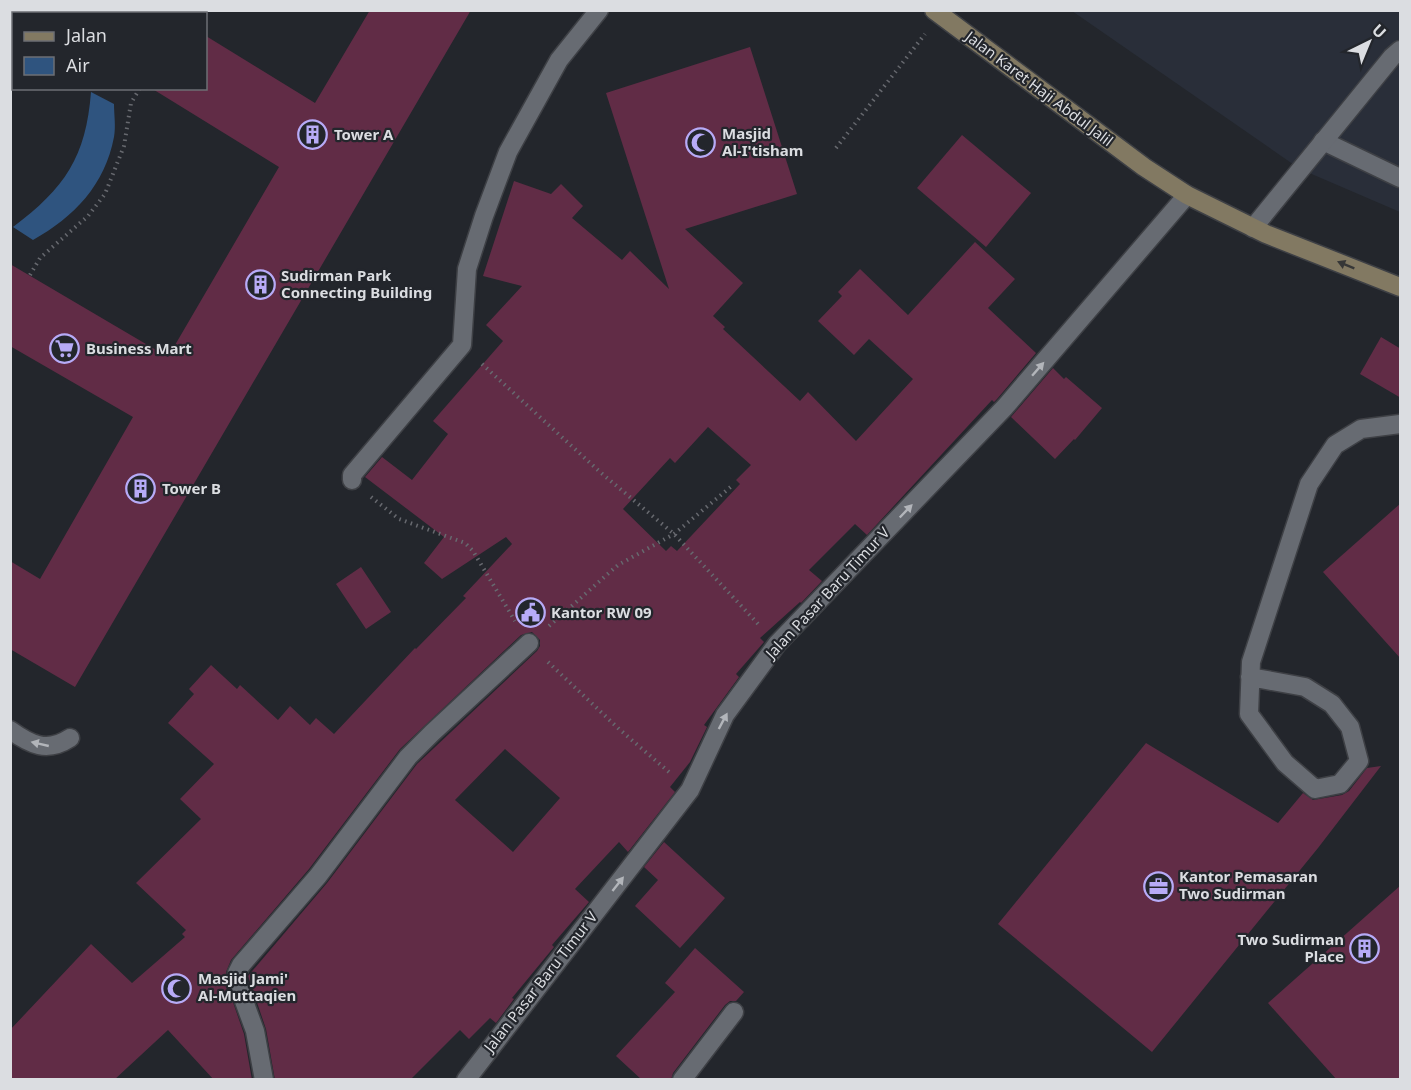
<svg xmlns="http://www.w3.org/2000/svg" width="1411" height="1090" font-family="'Noto Sans',sans-serif">
<style>
.built{fill:#292e39}
.water{fill:#2f547f}
.building{fill:#612c46;fill-rule:evenodd}
.lines{fill:none;stroke-linecap:round;stroke-linejoin:round}
.lane-casing{stroke:#3e4045;stroke-width:21}
.street-casing{stroke:#3e4045;stroke-width:21}
.secondary-casing{stroke:#3e4045;stroke-width:21}
.path{stroke:#67696f;stroke-width:4;stroke-dasharray:1.5 4.5;stroke-linecap:butt}
.lane{stroke:#676b72;stroke-width:18}
.street{stroke:#676b72;stroke-width:18}
.secondary{stroke:#827962;stroke-width:18}
.oneway{fill:#363737}
.oneway2{fill:#b2b5ba}
.labels{text-anchor:middle;stroke-width:4.5;stroke-linejoin:round;paint-order:stroke}
.street-label{font-size:15px;fill:#dbdde1;stroke:#23262c}
.poi-label{font-size:15px;font-weight:bold;fill:#dbdde1;stroke:#23262c;text-anchor:start}
</style>
<rect width="100%" height="100%" fill="#23262c"/>
<path class="built" d="M1072 11H1400V212L1300 169Z"/>
<path class="water" d="M91 92 114 104C114 114 116 127 114 137 105 185 74 217 33 240L13 227C65 188 86 157 91 92Z"/>
<g class="building">
<path d="M370 10H471L75 687 10 649V561L40 579 133 417 10 346V264L168 357 279 167 151 88H206V36L315 103Z"/>
<path d="M750 47 797 194 685 229 743 283 713 316 725 327 723 329 800 401 808 392 856 441 913 379 869 339 854 355 818 321 842 296 838 292 860 269 908 315 975 242 1015 279 988 308 1036 353 997 399 994 402 992 400 867 535 855 524 809 570 822 581 801 603 800 602 760 638 764 642 736 674 739 677 704 725 707 727 690 762 670 787 675 792 628 852 619 842 575 889 589 902 552 945 554 947 512 998 514 999 496 1023 490 1018 469 1039 460 1030 410 1080H275L266 1029 248 976 327 883 417 764 537 651 540 646V640L532 632 521 635 400 749 309 869 231 960 226 972V982L244 1034 252 1080H214L168 1030 114 1080H10V1030L91 944 132 983 185 937 182 934 186 930 136 883 201 819 180 799 214 764 168 723 194 694 189 689 211 665 237 689 240 685 278 720 290 706 310 725 316 718 334 734 415 648 416 649 466 598 463 596 512 544 506 537 442 579 424 563 444 537 365 477 382 457 412 480 448 434 433 421 503 341 486 325 522 286 483 276 514 181 551 194 561 184 583 206 572 218 622 260 630 251 669 289 606 93ZM708 427 751 465 736 480 740 484 677 551 671 546 666 551 623 509 670 458 675 463ZM505 749 560 798 513 852 455 800Z"/>
<path d="M962 135 1031 193 986 247 917 188Z"/>
<path d="M1381 337 1401 349V398L1360 374Z"/>
<path d="M1053 368 1064 379 1066 377 1102 408 1075 440 1074 439 1055 459 1011 417Z"/>
<path d="M1401 503V659L1323 572Z"/>
<path d="M361 567 391 612 366 629 336 584Z"/>
<path d="M1146 743 1278 823 1303 793 1313 800 1342 795 1349 791 1367 768 1381 766 1318 848 1152 1052 998 924Z"/>
<path d="M664 842 725 898 680 948 635 906 658 880 644 867Z"/>
<path d="M1401 885V1080H1337L1268 1003Z"/>
<path d="M695 948 744 992 736 1001H730L725 1005 673 1073 671 1080H642L616 1056 675 992 665 983Z"/>
</g>
<g class="lines">
<defs>
<g id="lane">
<path d="M1323 141 1400 178"/>
<path d="M1253 228 1392 57 1400 50"/>
<path d="M1250 677 1305 687 1332 704 1350 727 1359 761 1340 784 1315 789 1285 763 1249 714 1251 662 1309 484 1335 445 1361 429 1400 424"/>
<path d="M10 730C31 745 47 753 70 738"/>
</g>
<g id="street">
<path d="M352 480V475L462 345 467 269 484 216 508 152 559 60 599 10"/>
<path d="M264 1080 255 1031 237 982V973L241 965 318 876 408 757 432 733 529 643"/>
<path d="M466 1080 690 790 725 715 777 644 1005 407 1187 195"/>
<path d="M682 1080 734 1012"/>
</g>
<path id="secondary" d="M934 10 1144 167 1187 195 1266 234 1400 287"/>
</defs>
<use href="#lane" class="lane-casing"/>
<use href="#street" class="street-casing"/>
<use href="#secondary" class="secondary-casing"/>
<g class="path">
<path d="M10 16 14 17"/>
<path d="M836 148 925 34"/>
<path d="M30 275 40 258 88 216 105 194 124 146 131 103 140 88"/>
<path d="M482 364 600 472 674 534 760 626"/>
<path d="M371 497 399 519 465 543 473 551 515 621"/>
<path d="M549 626 618 565 674 534 733 485"/>
<path d="M548 662 619 729 669 772"/>
</g>
<use href="#lane" class="lane"/>
<use href="#street" class="street"/>
<use href="#secondary" class="secondary"/>
</g>
<defs><path id="oneway-solid" d="M-6-.8H1V-3.2L6.5 0L1 3.2V.8H-6Z" transform="scale(1.5)"/></defs>
<use class="oneway" href="#oneway-solid" transform="translate(1346 265) rotate(-158)"/>
<g class="oneway2">
<use href="#oneway-solid" transform="translate(1038 369) rotate(-49)"/>
<use href="#oneway-solid" transform="translate(906 511) rotate(-46)"/>
<use href="#oneway-solid" transform="translate(723 721) rotate(-62)"/>
<use href="#oneway-solid" transform="translate(40 744) rotate(-167)"/>
<use href="#oneway-solid" transform="translate(618 884) rotate(-52)"/>
</g>
<defs>
<symbol id="building-ring" viewBox="-11 -11 22 22"><circle r="9.5" fill="#23262c" stroke="#b7abf7" stroke-width="1.5"/><path d="M-4-6H4V6H1V3H-1V6H-4ZM-2.5-4.3h1.7v1.8h-1.7ZM.8-4.3h1.7v1.8H.8ZM-2.5-1h1.7V.8h-1.7ZM.8-1h1.7V.8H.8Z" fill="#b7abf7"/></symbol>
<symbol id="mosque-ring" viewBox="-11 -11 22 22"><circle r="9.5" fill="#23262c" stroke="#b7abf7" stroke-width="1.5"/><path d="M3.5-4.9A6 6 0 1 0 3.5 4.9A5 5 0 1 1 3.5-4.9Z" fill="#b7abf7"/></symbol>
<symbol id="supermarket-ring" viewBox="-11 -11 22 22"><circle r="9.5" fill="#23262c" stroke="#b7abf7" stroke-width="1.5"/><path d="M-6-5.5h2.5l.6 2H6L4.5 2H-2.5L-4.4-4H-6ZM-1.5 3.2a1.3 1.3 0 1 0 .1 0ZM3 3.2a1.3 1.3 0 1 0 .1 0Z" fill="#b7abf7"/></symbol>
<symbol id="civic-ring" viewBox="-11 -11 22 22"><circle r="9.5" fill="#23262c" stroke="#b7abf7" stroke-width="1.5"/><path d="M-.6-6.5H3V-4.5H.6V-3L4-1V1h2V6H-6V1h2V-1L-.6-3ZM-1.2 2.5V6h2.4V2.5Z" fill="#b7abf7"/></symbol>
<symbol id="office-ring" viewBox="-11 -11 22 22"><circle r="9.5" fill="#23262c" stroke="#b7abf7" stroke-width="1.5"/><path d="M-6-3h4V-5.5h4V-3h4V5H-6ZM-1-4.5V-3h2v-1.5ZM-6 0V1H6V0Z" fill="#b7abf7"/></symbol>
</defs>
<g fill-rule="evenodd">
<use href="#building-ring" x="296" y="118" width="33" height="33"/>
<use href="#mosque-ring" x="684" y="126" width="33" height="33"/>
<use href="#building-ring" x="244" y="268" width="33" height="33"/>
<use href="#supermarket-ring" x="48" y="332" width="33" height="33"/>
<use href="#building-ring" x="124" y="472" width="33" height="33"/>
<use href="#civic-ring" x="514" y="596" width="33" height="33"/>
<use href="#office-ring" x="1142" y="870" width="33" height="33"/>
<use href="#building-ring" x="1348" y="932" width="33" height="33"/>
<use href="#mosque-ring" x="160" y="972" width="33" height="33"/>
</g>
<g class="labels">
<g class="street-label">
<text transform="translate(1039 89) rotate(37)" y="5">Jalan Karet Haji Abdul Jalil</text>
<text transform="translate(828 593) rotate(-47)" y="5">Jalan Pasar Baru Timur V</text>
<text transform="translate(541 982) rotate(-52)" y="5">Jalan Pasar Baru Timur V</text>
</g>
<g class="poi-label">
<text x="722" y="139">Masjid<tspan x="722" dy="17">Al-I'tisham</tspan></text>
<text x="334" y="140">Tower A</text>
<text x="281" y="281">Sudirman Park<tspan x="281" dy="17">Connecting Building</tspan></text>
<text x="86" y="354">Business Mart</text>
<text x="162" y="494">Tower B</text>
<text x="551" y="618">Kantor RW 09</text>
<text x="1179" y="882">Kantor Pemasaran<tspan x="1179" dy="17">Two Sudirman</tspan></text>
<text x="1344" y="945" text-anchor="end">Two Sudirman<tspan x="1344" dy="17">Place</tspan></text>
<text x="198" y="984">Masjid Jami'<tspan x="198" dy="17">Al-Muttaqien</tspan></text>
</g>
</g>
<rect width="1411" height="1090" fill="none" stroke="#dbdde1" stroke-width="24"/>
<rect x="12" y="12" width="195" height="78" fill="#23262c" stroke="#6d6f74" stroke-width="1.5"/>
<rect x="24" y="32" width="30" height="9" fill="#827962" stroke="#6d6f74" stroke-width="1.5"/>
<text x="66" y="42" font-size="18" fill="#dbdde1">Jalan</text>
<rect x="24" y="57" width="30" height="18" fill="#2f547f" stroke="#6d6f74" stroke-width="1.5"/>
<text x="66" y="72" font-size="18" fill="#dbdde1">Air</text>
<g transform="translate(1369 42) rotate(43)" stroke="#23262c" stroke-width="4.5" paint-order="stroke">
<path d="M0-4.5L10 22L0 15L-10 22Z" fill="#dbdde1"/>
<text y="-9" font-size="16" font-weight="bold" text-anchor="middle" fill="#dbdde1">U</text>
</g>
</svg>
